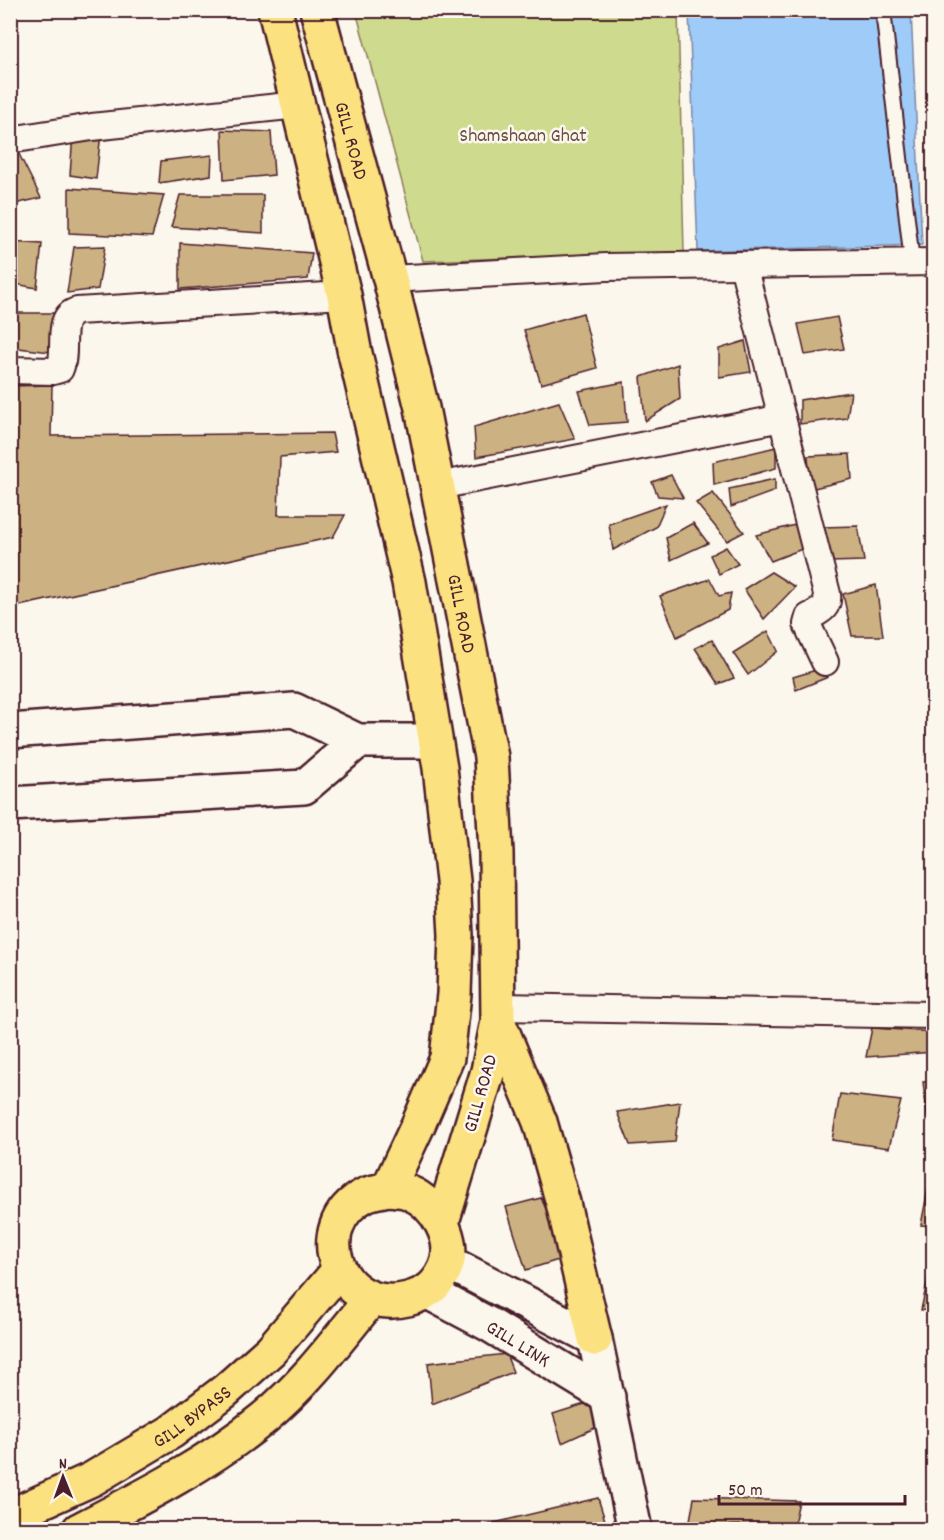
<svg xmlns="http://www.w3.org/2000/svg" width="944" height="1540" font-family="Dekko,sans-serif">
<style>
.green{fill:#ceda8d;stroke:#8c7c5c;stroke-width:1.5}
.water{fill:#9ecbf8;stroke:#7c86a6;stroke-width:1.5}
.building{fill:#ccb182;stroke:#4a1f2b;stroke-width:1.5}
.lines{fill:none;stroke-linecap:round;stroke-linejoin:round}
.lane-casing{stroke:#4a1f2b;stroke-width:18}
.street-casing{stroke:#4a1f2b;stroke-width:30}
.secondary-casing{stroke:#4a1f2b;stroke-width:38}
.primary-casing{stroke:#4a1f2b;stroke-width:38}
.lane{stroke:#fbf7ec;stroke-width:14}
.street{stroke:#fbf7ec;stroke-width:26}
.secondary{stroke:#fbf7ec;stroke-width:33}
.primary{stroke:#fbe180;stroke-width:33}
.labels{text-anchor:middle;stroke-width:5;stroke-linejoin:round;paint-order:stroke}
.park-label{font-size:20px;fill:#6b4e44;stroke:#fbf7ec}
.street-label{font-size:20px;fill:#4a1f2b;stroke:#fbf7ec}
</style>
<rect width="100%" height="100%" fill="#fbf7ec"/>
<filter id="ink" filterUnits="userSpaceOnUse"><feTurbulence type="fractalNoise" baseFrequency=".0167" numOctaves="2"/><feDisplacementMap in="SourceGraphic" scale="12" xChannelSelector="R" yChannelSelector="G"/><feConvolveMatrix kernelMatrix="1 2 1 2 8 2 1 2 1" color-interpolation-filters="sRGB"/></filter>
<g filter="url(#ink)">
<path class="green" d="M356 11H678L684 252 423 261Z"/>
<path class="water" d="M689 11H911L922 245 698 251Z"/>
<g class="building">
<path d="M222 130 271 132 274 175 224 180Z"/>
<path d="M101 133 96 179 70 175 73 134Z"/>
<path d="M19 154 41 198 10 205V156Z"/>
<path d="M212 155 211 175 159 183 161 161Z"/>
<path d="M69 188 164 195 152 237 69 233Z"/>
<path d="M180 195H263V233L171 227Z"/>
<path d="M10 242 42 244 37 288 10 283Z"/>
<path d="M180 243 312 253 308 279 180 289Z"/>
<path d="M105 246 98 289 67 293 74 247Z"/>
<path d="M15 313H54L50 352 11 347Z"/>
<path d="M583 313 597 368 541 384 524 330Z"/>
<path d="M837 317 844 349 805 355 798 324Z"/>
<path d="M745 341 751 372 719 377V349Z"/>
<path d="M678 364 680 399 645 421 641 377Z"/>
<path d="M624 382 627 422 590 425 579 391Z"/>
<path d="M52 385 51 436 332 433 336 452 280 457 278 515H345L333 537 10 608V386Z"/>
<path d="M851 392 847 418 800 424V400Z"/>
<path d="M559 402 575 439 476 457 474 427Z"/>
<path d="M776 447V468L714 485 713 462Z"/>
<path d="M850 454 852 479 810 489 808 456Z"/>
<path d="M671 475 683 498 658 496 652 482Z"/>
<path d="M775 479V491L731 507 729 489Z"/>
<path d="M713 493 744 532 727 541 696 503Z"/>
<path d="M666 504 656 527 613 550 609 524Z"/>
<path d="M693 523 708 543 671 560 666 538Z"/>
<path d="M799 524 807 547 771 561 756 535Z"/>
<path d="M858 526 864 561 830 562 821 527Z"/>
<path d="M726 547 738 564 719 574 710 555Z"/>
<path d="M771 572 795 587 764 619 744 589Z"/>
<path d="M710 579 719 596 731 593 728 610 677 637 660 596Z"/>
<path d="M876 585 883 636H852L843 594Z"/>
<path d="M768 631 778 651 748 675 733 653Z"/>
<path d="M712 640 734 678 718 684 695 648Z"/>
<path d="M823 668 828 677 796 690 793 677Z"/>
<path d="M872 1028 934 1032V1052L866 1057Z"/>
<path d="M934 1081V1120L928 1121 923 1082Z"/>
<path d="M840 1094 901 1101 889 1148 832 1140Z"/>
<path d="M680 1102 675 1142 630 1145 617 1112Z"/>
<path d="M928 1189H934V1226L921 1225Z"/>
<path d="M541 1198 568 1257 526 1270 506 1207Z"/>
<path d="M932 1261H934V1312L921 1310Z"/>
<path d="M506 1354 513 1372 432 1404 428 1363Z"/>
<path d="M591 1402 597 1427 562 1443 553 1414Z"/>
<path d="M598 1498 608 1530 469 1529Z"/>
<path d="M694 1498 799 1501 794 1524 689 1526Z"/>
</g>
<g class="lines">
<defs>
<path id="lane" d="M883 10 912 262"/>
<g id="street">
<path d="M10 140 92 127 298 105"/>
<path d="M743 265 827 594C829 608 820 611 809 617L807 624 825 662"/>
<path d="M390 279 606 267 934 262"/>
<path d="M10 370 53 371 60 369C68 351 55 317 77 311L344 295"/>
<path d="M438 486 782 418"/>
<path d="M498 1007 934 1015"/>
</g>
<g id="secondary">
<path d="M10 731 294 710 358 741H435"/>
<path d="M10 804 304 787 358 741"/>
<path d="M448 1262 595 1339 635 1530"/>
<path id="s1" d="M428 1292 490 1325 608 1397"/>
</g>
<g id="primary">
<path d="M275 10 344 295 354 349 409 582 440 768 453 881 456 935 454 994 447 1058 418 1125 388 1189"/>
<path id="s2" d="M317 10 390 279 422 408 491 757 496 853 498 1021 488 1071 442 1222"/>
<path d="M498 1021 540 1122 563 1203 595 1339"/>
<path d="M388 1189C395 1190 404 1190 410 1193 436 1204 458 1241 445 1269 437 1286 427 1294 408 1299 338 1316 305 1226 365 1195 372 1192 381 1191 388 1189Z"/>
<path id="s3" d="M10 1516 92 1479 171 1432 225 1391 271 1350 339 1270"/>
<path d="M79 1530C143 1497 208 1464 264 1418 305 1384 337 1341 371 1299"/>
</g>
</defs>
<use href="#lane" class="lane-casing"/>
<use href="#street" class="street-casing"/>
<use href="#secondary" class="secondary-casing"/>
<use href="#primary" class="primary-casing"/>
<use href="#lane" class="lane"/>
<use href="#street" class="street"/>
<use href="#secondary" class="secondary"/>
<use href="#primary" class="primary"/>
</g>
</g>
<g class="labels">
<g class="park-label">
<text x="523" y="141">Shamshaan Ghat</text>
</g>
<g class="street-label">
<text dy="7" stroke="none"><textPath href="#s2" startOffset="135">GILL ROAD</textPath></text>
<text dy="7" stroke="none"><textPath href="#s2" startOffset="621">GILL ROAD</textPath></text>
<text transform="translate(479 1093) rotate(-74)" y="7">GILL ROAD</text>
<text dy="7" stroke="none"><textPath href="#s1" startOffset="104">GILL LINK</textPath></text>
<text dy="7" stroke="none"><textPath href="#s3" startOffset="208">GILL BYPASS</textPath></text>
</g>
</g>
<rect width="944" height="1540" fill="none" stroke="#fbf7ec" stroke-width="36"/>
<rect x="18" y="18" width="908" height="1504" fill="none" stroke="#4a1f2b" stroke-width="2" filter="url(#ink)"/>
<g transform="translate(63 1477) rotate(359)" stroke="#fbf7ec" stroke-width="4.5" paint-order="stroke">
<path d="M0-4.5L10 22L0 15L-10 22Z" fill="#4a1f2b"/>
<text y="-9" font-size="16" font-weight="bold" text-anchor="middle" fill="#4a1f2b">N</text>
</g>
<path d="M719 1495v9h186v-9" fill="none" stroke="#4a1f2b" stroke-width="3"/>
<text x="728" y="1495" font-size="18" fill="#4a1f2b" stroke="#fbf7ec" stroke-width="4.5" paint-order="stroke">50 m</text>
</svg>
